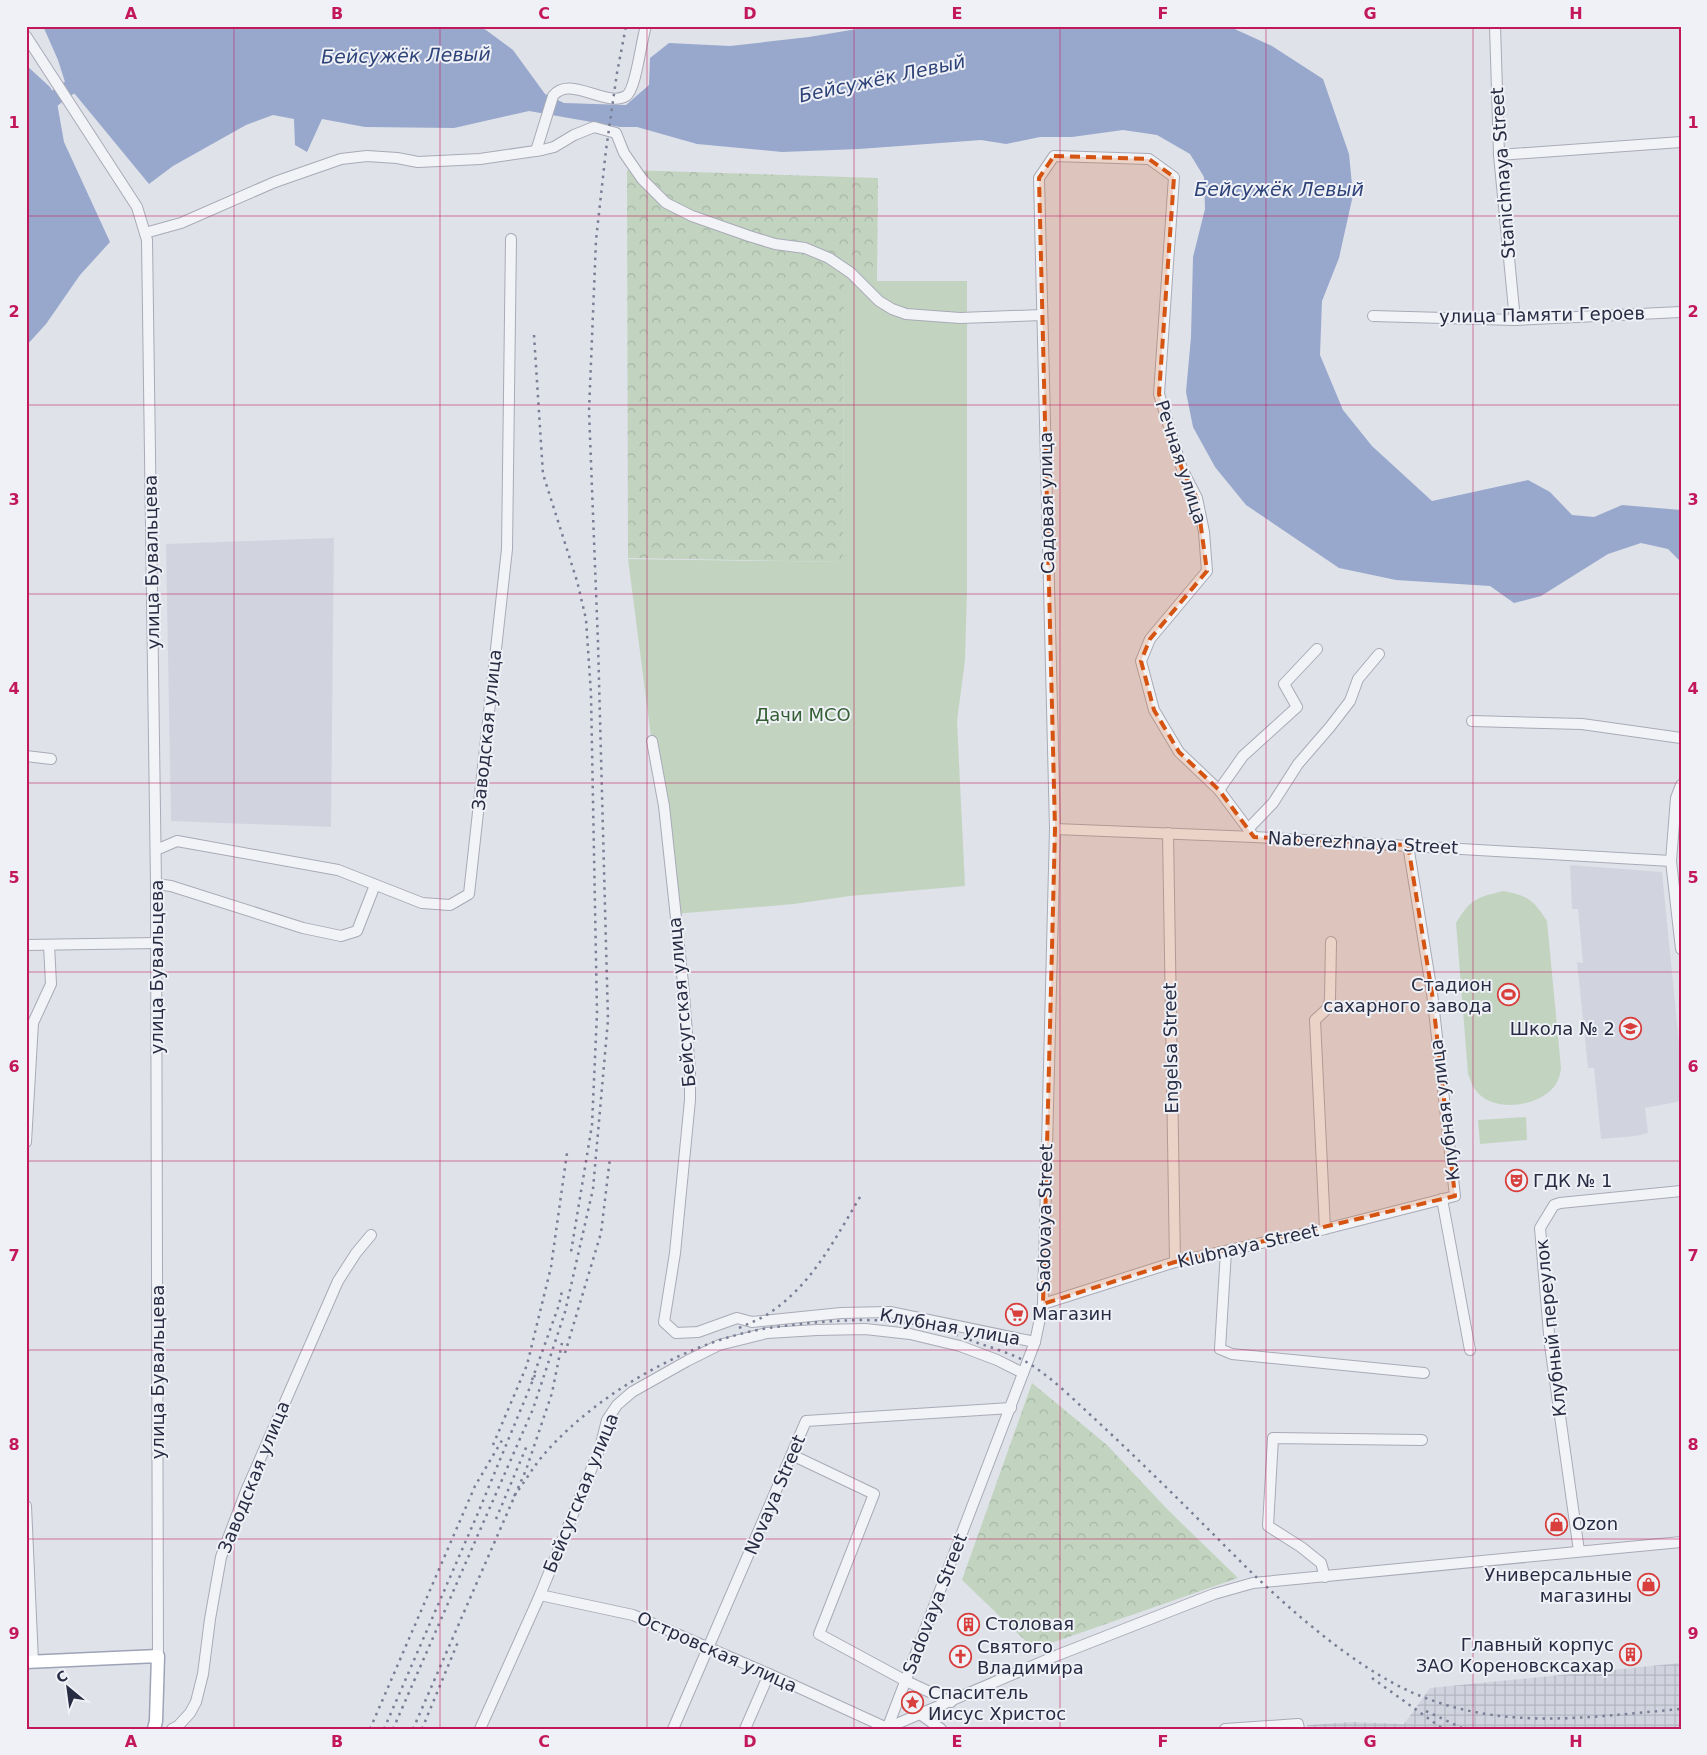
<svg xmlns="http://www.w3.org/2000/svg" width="1707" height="1755" font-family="'DejaVu Sans',sans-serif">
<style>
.built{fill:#d1d4df}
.industrial{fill:url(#industrial-grid)}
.park{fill:url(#park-crowns)}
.garden{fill:#c2d4c0}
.water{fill:#98a8cc}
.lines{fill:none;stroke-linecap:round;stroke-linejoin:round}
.river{stroke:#98a8cc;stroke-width:15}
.minor-casing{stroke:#a8abb7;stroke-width:12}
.major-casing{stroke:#9ea3b6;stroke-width:15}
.minor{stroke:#f2f3f7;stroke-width:10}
.major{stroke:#fff;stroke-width:12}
.rail{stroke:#787e94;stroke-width:2.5;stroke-dasharray:2.5 5;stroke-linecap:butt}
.marked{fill:#d55411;fill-opacity:0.2;stroke:#d55411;stroke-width:4;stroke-dasharray:10 6;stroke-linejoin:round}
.grid{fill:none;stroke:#c2185b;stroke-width:1;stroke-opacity:0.55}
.labels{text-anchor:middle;stroke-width:4;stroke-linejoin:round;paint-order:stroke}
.street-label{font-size:18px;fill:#272c42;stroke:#eff1f7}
.park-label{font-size:18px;fill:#345e33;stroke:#eff1f7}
.poi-label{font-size:18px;fill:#272c42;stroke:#eff1f7;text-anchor:start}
.water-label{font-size:19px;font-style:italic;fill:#2e4378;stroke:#eff1f7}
.neatline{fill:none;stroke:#c2185b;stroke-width:2}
.grid-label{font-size:16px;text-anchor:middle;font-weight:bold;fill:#c2185b}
</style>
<defs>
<pattern id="industrial-grid" width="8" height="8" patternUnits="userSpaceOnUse" patternTransform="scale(1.25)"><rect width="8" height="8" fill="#d1d4df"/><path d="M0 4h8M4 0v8" fill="none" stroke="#b3b6c1"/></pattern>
<pattern id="park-crowns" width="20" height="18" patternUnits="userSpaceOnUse" patternTransform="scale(1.25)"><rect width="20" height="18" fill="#c2d4c0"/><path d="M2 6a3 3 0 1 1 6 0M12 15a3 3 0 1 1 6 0" fill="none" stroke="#a7b6a6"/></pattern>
</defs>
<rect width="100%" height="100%" fill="#dfe2e9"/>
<g class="built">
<path d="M334 538 331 827 171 821 166 544Z"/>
<path d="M1570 865 1662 872 1681 1063V1101L1645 1108 1648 1133 1636 1136 1601 1139 1594 1068H1588L1577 962 1583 963 1578 909H1572Z"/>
</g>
<path class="industrial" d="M1681 1663V1729H1307V1725L1352 1722 1404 1724 1430 1688Z"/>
<g class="park">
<path d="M627 170 878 178 877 281H844L843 562 628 558Z"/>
<path d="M1032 1383 1107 1445 1168 1510 1238 1578 1034 1649 962 1580Z"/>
</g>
<g class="garden">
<path d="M844 281H967V589L965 660 957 721 965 886 850 896 794 904 674 914 628 559 843 562Z"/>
<path d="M1503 891C1529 896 1533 900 1547 921L1561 1068C1560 1076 1558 1083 1552 1089 1534 1108 1490 1113 1474 1088 1471 1084 1470 1078 1468 1074L1456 923C1471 899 1475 898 1503 891Z"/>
<path d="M1526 1117 1527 1140 1480 1144 1478 1120Z"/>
</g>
<g class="water">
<path d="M43 26H477L486 30 513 50 545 94 564 103 626 105 649 85 650 58 669 43 730 46 809 37 875 26H1228L1272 46 1323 79 1349 154 1353 195 1339 258 1322 301 1320 355 1343 410 1372 446 1432 501 1528 480 1550 492 1572 515 1594 517 1622 505 1681 510V562L1668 549 1641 543 1608 554 1541 596 1514 603 1490 586 1396 580 1339 568 1246 505 1215 467 1193 427 1186 392 1191 337 1193 257 1205 209 1204 177 1190 154 1157 135 1123 130 1072 137H1040L1006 144 981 140 859 149 782 152 697 144 637 127H620L529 111 454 128 365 127 322 119 307 152 295 145 294 119 273 115 246 125 173 166 149 184 65 82 58 60Z"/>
<path d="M26 65 50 87 56 97 64 142 110 242 80 275 46 324 26 346Z"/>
</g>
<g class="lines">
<path class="river" d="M26 126C41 112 66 82 87 82"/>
<defs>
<g id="minor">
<path d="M1495 26 1499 155 1515 320"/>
<path d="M26 36 137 207 147 240 156 884 158 1656"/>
<path d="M536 151 553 96C569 74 606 108 626 96 636 90 641 41 646 26"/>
<path d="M1499 155 1681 142"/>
<path d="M145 233 181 223 275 182 341 159 367 156 397 158 418 162 480 159 542 150 554 147 574 135 594 127 616 133 624 153 642 179 666 203 692 216 749 236 775 244 805 248 829 258 851 273 879 301 892 309 906 314 960 318 1042 315"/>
<path d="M1373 316 1515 320 1681 312"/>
<path d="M1472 721 1582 724 1681 738"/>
<path d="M652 741 664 806 683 983 690 1072V1100L675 1253 664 1322 676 1333 698 1332 737 1318 752 1322 841 1313 890 1312 1035 1342"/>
<path d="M26 756 51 759"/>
<path d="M1681 785 1676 798 1671 861 1681 949"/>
<path d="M1219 790 1243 756 1297 707 1284 684 1317 649"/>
<path d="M1249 828 1273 803 1298 764 1330 727 1350 701 1358 679 1379 654"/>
<path d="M1055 829 1254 837 1671 861"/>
<path d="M1168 833 1175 1262"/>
<path d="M156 850 177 841 338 870 422 903 450 905 469 894 507 549 511 239"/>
<path d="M156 884 171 886 303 928 341 936 357 931 375 885"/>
<path d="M26 945 157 943"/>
<path d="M26 1142 33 1023 51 984 49 945"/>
<path d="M1442 1199 1470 1350"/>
<path d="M1325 1229 1315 1020 1328 1008 1330 999 1331 942"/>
<path d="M1226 1251 1220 1349 1232 1354 1424 1373"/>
<path d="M1043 1304 1175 1262 1325 1229 1455 1196 1432 993 1408 845"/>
<path d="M792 1455 874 1494 819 1634 906 1681 951 1702"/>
<path d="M26 1506 33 1661"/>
<path d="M1579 1551 1550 1345 1540 1228 1554 1205 1560 1203 1681 1191"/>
<path d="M1325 1577 1321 1563 1301 1547 1268 1526 1273 1438 1422 1440"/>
<path d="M540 1595 633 1615 769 1674 887 1728"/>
<path d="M920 1714 941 1729"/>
<path d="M887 1728 1058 1655 1214 1594 1253 1583 1681 1542"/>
<path d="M172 1729 178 1726 190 1713 196 1702 203 1674 210 1619 221 1557 246 1491 338 1281 356 1253 371 1235"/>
<path d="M480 1729 540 1595 600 1448 607 1420 617 1405 632 1392 687 1361 719 1345 767 1333 817 1330 865 1329 910 1334 960 1346 997 1360 1023 1373"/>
<path d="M673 1729 806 1421 1011 1408"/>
<path d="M745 1729 769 1674"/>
<path d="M887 1729 1035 1342 1043 1304 1055 829 1039 178 1054 156 1149 159 1174 177 1159 394 1182 469 1197 498 1204 532 1207 571 1150 639 1141 661 1154 710 1179 752 1219 790 1254 837"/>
<path d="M1225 1729 1298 1724 1299 1729"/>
</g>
<path id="major" d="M26 1662 158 1656 156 1721 154 1729"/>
</defs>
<use href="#minor" class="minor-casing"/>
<use href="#major" class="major-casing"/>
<use href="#minor" class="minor"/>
<use href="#major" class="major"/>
<g class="rail">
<path d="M534 335 543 474 577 581 586 619 591 694 597 1013 592 1125 571 1252"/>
<path d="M739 1328C750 1323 761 1319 771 1312 812 1284 835 1239 860 1197"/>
<path d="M565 1353 601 1233 610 1158"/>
<path d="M532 1380 559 1305 562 1291"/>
<path d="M493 1445 527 1365 551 1267 567 1153"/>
<path d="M514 1496C525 1482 534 1465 546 1452 600 1391 695 1337 776 1327 830 1320 886 1315 939 1329 952 1333 965 1338 978 1343 993 1348 1009 1353 1023 1360 1050 1375 1074 1400 1097 1421 1150 1470 1201 1522 1253 1574 1297 1616 1356 1667 1411 1692 1502 1732 1586 1717 1681 1709"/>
<path d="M496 1519 528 1443"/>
<path d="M1372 1678 1443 1729"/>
<path d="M1426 1711 1464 1729"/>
<path d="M370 1729 475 1486 504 1437"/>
<path d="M384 1729 478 1513 535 1375"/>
<path d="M393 1729 533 1409 565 1312 593 1189 608 1020 598 643 589 411 596 240 606 150 617 73 626 26"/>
<path d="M413 1729 526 1470 552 1393 562 1343"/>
<path d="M422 1729 458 1642"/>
</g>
</g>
<path class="marked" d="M1054 156 1149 159 1174 177 1159 394 1182 469 1197 498 1207 571 1150 639 1141 661 1154 710 1179 752 1219 790 1254 837 1408 845 1432 993 1455 1196 1175 1262 1043 1304 1055 829 1039 178Z"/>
<path class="grid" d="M234 26V1729M440 26V1729M647 26V1729M854 26V1729M1060 26V1729M1266 26V1729M1473 26V1729M26 216H1681M26 405H1681M26 594H1681M26 783H1681M26 972H1681M26 1161H1681M26 1350H1681M26 1539H1681"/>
<defs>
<symbol id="stadium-ring" viewBox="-11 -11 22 22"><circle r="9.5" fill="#eff1f7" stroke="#d73e3c" stroke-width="1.5"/><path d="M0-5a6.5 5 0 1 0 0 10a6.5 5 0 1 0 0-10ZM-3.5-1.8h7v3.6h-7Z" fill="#d73e3c"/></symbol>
<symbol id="school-ring" viewBox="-11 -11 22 22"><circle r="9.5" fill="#eff1f7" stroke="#d73e3c" stroke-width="1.5"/><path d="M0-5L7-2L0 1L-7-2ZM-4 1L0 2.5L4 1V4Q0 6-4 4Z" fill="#d73e3c"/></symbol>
<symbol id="theatre-ring" viewBox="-11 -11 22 22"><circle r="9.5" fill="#eff1f7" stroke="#d73e3c" stroke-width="1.5"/><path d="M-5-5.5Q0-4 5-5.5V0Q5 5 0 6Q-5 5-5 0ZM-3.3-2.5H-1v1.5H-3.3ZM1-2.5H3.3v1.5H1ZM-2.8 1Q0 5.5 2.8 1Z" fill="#d73e3c"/></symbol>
<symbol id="supermarket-ring" viewBox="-11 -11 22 22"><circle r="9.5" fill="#eff1f7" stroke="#d73e3c" stroke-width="1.5"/><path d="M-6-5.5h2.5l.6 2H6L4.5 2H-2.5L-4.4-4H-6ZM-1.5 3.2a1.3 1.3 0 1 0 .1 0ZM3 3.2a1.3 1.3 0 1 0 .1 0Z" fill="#d73e3c"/></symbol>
<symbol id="shop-ring" viewBox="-11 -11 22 22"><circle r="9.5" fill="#eff1f7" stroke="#d73e3c" stroke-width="1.5"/><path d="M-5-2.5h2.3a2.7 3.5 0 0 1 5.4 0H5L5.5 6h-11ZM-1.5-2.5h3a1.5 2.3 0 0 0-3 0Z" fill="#d73e3c"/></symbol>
<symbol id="building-ring" viewBox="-11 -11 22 22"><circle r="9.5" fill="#eff1f7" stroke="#d73e3c" stroke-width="1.5"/><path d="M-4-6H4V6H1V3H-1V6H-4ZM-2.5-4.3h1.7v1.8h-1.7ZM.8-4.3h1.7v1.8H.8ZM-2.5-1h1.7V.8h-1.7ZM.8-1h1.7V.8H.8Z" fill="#d73e3c"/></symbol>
<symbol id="church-ring" viewBox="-11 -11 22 22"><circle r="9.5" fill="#eff1f7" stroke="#d73e3c" stroke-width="1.5"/><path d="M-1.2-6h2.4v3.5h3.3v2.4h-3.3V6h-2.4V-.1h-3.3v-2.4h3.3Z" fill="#d73e3c"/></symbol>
<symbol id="sight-ring" viewBox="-11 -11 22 22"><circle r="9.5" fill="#eff1f7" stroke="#d73e3c" stroke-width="1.5"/><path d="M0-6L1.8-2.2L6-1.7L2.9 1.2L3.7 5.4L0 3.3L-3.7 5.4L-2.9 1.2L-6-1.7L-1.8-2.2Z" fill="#d73e3c"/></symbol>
</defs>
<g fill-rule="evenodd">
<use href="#stadium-ring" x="1496" y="982" width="25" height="25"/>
<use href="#school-ring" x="1618" y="1016" width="25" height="25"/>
<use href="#theatre-ring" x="1504" y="1168" width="25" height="25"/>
<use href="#supermarket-ring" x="1004" y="1302" width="25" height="25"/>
<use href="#shop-ring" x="1544" y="1512" width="25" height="25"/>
<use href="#shop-ring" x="1636" y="1572" width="25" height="25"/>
<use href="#building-ring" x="956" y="1612" width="25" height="25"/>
<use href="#building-ring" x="1618" y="1642" width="25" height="25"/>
<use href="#church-ring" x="948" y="1644" width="25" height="25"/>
<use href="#sight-ring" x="900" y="1690" width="25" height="25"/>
</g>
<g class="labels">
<g class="street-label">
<text transform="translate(1503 173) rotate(-94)" y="6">Stanichnaya Street</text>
<text transform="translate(1542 315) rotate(-1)" y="6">улица Памяти Героев</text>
<text transform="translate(1181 462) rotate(72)" y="6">Речная улица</text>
<text transform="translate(1047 503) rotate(-91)" y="6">Садовая улица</text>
<text transform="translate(152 562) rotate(-91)" y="6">улица Бувальцева</text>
<text transform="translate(487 730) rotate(-84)" y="6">Заводская улица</text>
<text transform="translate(1363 843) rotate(3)" y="6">Naberezhnaya Street</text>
<text transform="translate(157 967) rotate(-90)" y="6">улица Бувальцева</text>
<text transform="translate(682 1002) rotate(-95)" y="6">Бейсугская улица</text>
<text transform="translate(1171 1048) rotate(-91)" y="6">Engelsa Street</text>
<text transform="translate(1445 1110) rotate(-97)" y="6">Клубная улица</text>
<text transform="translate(1045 1218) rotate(-89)" y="6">Sadovaya Street</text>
<text transform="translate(1248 1246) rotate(-13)" y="6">Klubnaya Street</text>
<text transform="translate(950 1327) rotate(10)" y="6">Клубная улица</text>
<text transform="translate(1551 1328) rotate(-96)" y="6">Клубный переулок</text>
<text transform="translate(158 1372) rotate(-90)" y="6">улица Бувальцева</text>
<text transform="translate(254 1477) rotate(-68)" y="6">Заводская улица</text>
<text transform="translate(581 1493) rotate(-68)" y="6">Бейсугская улица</text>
<text transform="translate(775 1495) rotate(-67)" y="6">Novaya Street</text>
<text transform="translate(935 1604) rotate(-69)" y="6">Sadovaya Street</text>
<text transform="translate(717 1652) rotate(24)" y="6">Островская улица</text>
</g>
<g class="park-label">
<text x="803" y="721">Дачи МСО</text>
</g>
<g class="poi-label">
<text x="1492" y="991" text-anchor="end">Стадион<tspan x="1492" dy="21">сахарного завода</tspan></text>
<text x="1615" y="1035" text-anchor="end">Школа № 2</text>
<text x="1533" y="1187">ГДК № 1</text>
<text x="1032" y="1320">Магазин</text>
<text x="1572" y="1530">Ozon</text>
<text x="1632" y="1581" text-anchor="end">Универсальные<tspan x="1632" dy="21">магазины</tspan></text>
<text x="985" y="1630">Столовая</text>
<text x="1614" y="1651" text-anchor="end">Главный корпус<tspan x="1614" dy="21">ЗАО Кореновсксахар</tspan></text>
<text x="977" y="1653">Святого<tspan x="977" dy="21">Владимира</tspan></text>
<text x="928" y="1699">Спаситель<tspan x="928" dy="21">Иисус Христос</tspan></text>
</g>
<g class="water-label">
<text transform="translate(406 55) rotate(-1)" y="7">Бейсужёк Левый</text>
<text transform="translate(882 78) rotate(-12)" y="7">Бейсужёк Левый</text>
<text x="1279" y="196">Бейсужёк Левый</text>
</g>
</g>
<rect width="1707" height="1755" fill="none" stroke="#eff1f7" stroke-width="55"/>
<g transform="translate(68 1688) rotate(331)" stroke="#eff1f7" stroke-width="4" paint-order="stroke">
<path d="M0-4L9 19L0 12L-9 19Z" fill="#272c42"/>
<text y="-8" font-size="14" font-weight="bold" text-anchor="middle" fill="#272c42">С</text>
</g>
<rect x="28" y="28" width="1652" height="1700" class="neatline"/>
<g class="grid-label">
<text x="131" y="19">A</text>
<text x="337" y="19">B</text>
<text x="544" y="19">C</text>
<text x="750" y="19">D</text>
<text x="957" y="19">E</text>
<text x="1163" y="19">F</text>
<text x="1370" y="19">G</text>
<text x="1576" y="19">H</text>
<text x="14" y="128">1</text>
<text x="1693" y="128">1</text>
<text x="14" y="317">2</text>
<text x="1693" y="317">2</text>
<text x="14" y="505">3</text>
<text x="1693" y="505">3</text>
<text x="14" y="694">4</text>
<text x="1693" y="694">4</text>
<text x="14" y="883">5</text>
<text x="1693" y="883">5</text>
<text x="14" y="1072">6</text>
<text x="1693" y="1072">6</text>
<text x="14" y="1261">7</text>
<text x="1693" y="1261">7</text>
<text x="14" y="1450">8</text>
<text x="1693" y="1450">8</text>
<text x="14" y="1639">9</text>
<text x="1693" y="1639">9</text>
<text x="131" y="1747">A</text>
<text x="337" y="1747">B</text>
<text x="544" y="1747">C</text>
<text x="750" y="1747">D</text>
<text x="957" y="1747">E</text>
<text x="1163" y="1747">F</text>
<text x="1370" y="1747">G</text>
<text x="1576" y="1747">H</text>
</g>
</svg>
